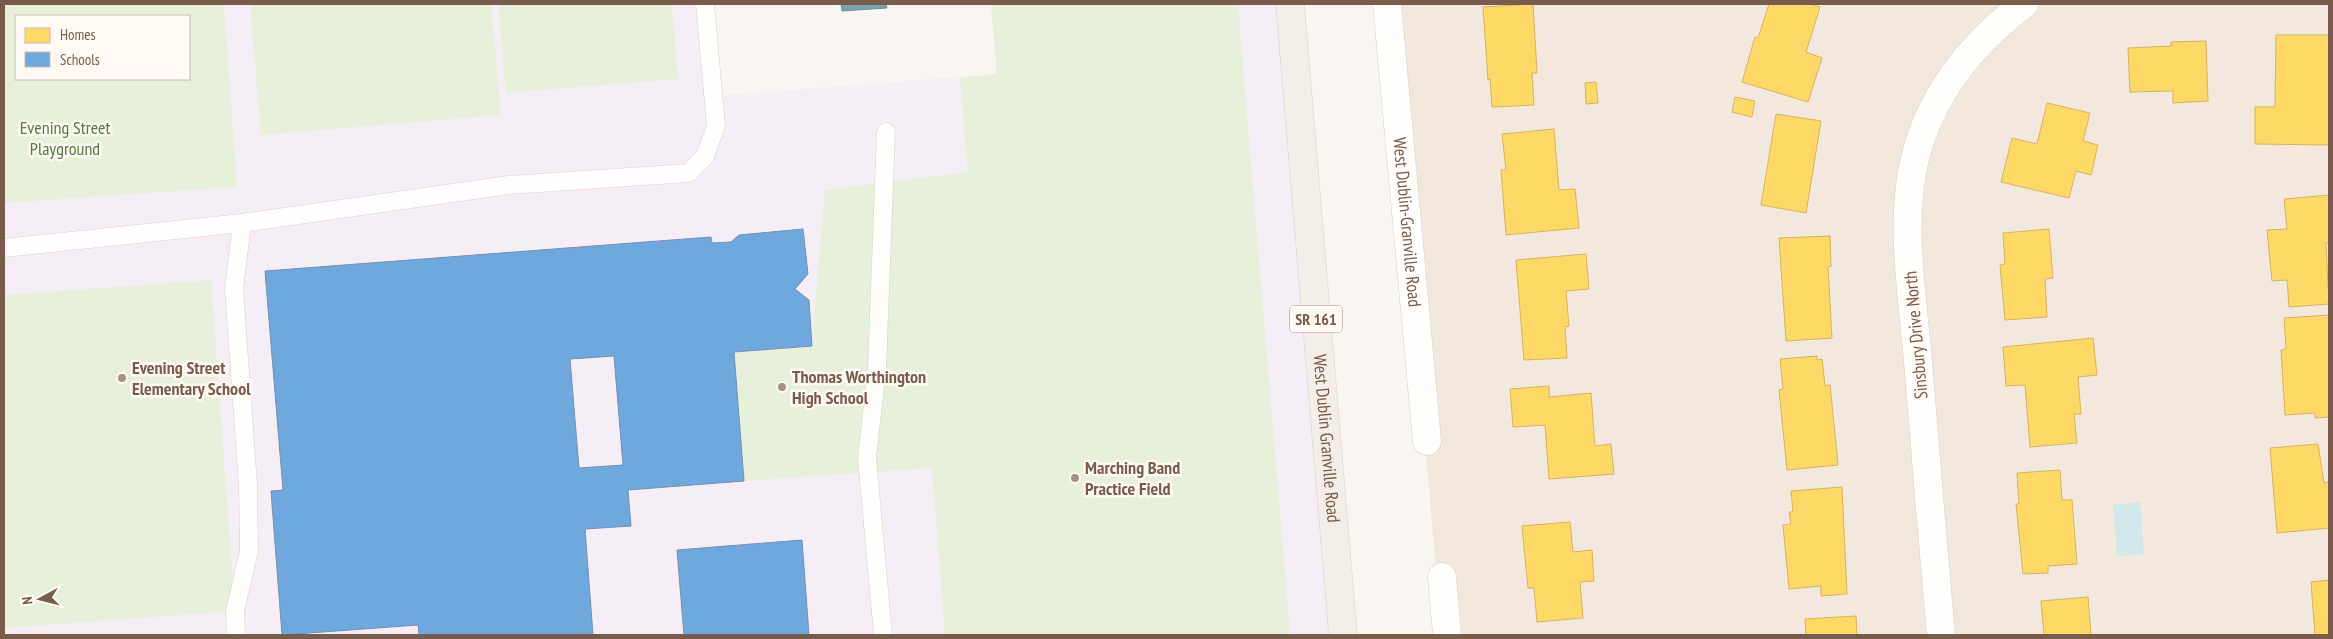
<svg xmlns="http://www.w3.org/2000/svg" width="2333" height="639" font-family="'PT Sans Narrow',sans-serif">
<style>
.residential{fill:#f2e8de}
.education{fill:#f6eef6;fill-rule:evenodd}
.green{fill:#e7f0db;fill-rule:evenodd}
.water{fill:#d0e8ea}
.homes{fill:#ffd966;stroke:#d7b45e}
.schools{fill:#6fa8dc;stroke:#7291b1;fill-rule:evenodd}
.public{fill:#76a5af;stroke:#778f92}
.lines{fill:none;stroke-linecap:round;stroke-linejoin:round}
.service-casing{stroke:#d7d1cb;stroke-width:19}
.minor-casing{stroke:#d7d1cb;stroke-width:29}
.primary-casing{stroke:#dad1cc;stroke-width:29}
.service{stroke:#fefefd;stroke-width:18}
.minor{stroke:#fefefd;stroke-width:28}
.primary{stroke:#f3eee8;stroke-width:28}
.poi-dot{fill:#a69286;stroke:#fffaf3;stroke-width:2}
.labels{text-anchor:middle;stroke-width:5;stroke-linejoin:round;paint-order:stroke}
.shield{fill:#fffaf3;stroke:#a28b7f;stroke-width:1}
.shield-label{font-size:16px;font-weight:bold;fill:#7a5c4d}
.park-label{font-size:18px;fill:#537a41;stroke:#fffaf3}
.street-label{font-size:18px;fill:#7a5c4d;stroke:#fffaf3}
.poi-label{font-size:18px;font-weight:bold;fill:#7a5c4d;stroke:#fffaf3;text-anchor:start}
</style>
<rect width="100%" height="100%" fill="#f9f5f0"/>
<path class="residential" d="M1386 4H2329V635H1442Z"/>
<path class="education" d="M4 4H705L713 96 997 74 991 4H1290L1343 635H4ZM16 16H189V79H16Z"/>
<g class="green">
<path d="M4 4H224L237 187 4 203ZM189 16V79H16V16Z"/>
<path d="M250 4H491L501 115 261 135Z"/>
<path d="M498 4H672L678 79 506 93Z"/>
<path d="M991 4H1238L1290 635H945L932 468 744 481 734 352 812 346 825 190 968 172 960 78 997 74Z"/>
<path d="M211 280 235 611 4 628V295Z"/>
</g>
<path class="water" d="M2140 502 2144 554 2117 556 2113 505Z"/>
<g class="homes">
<path d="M1533 4 1537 73H1532L1534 105 1492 107 1490 79 1488 80 1483 7Z"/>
<path d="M1769 4H1810L1820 7 1806 52 1822 58 1808 102 1742 82 1755 37 1758 38Z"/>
<path d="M2276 35H2329V145L2255 144V107H2275Z"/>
<path d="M2206 41 2208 101 2173 103V91L2130 92 2128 48 2171 46V42Z"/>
<path d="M1596 82 1598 103 1586 104 1585 83Z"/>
<path d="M1735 97 1755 101 1752 117 1732 112Z"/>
<path d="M2047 103 2090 113 2083 141 2098 145 2091 175 2076 171 2069 198 2001 182 2012 138 2037 144Z"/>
<path d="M1776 114 1821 121 1806 213 1761 205Z"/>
<path d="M1554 129 1559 190 1575 189 1579 228 1506 235 1501 170H1506L1502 134Z"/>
<path d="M2329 195V243H2326L2329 304 2289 307 2287 280 2272 281 2267 230 2287 229 2284 199Z"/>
<path d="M2049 229 2053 278 2045 279 2047 317 2005 320 2000 265 2005 264 2003 233Z"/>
<path d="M1830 236 1831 266 1828 267 1832 338 1786 341 1779 238Z"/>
<path d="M1586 254 1589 289 1566 291 1569 326 1565 327 1567 358 1524 360 1516 260Z"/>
<path d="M2329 315V417L2315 418V413L2285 415 2281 350 2286 349 2284 318Z"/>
<path d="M2093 338 2097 375 2078 377 2081 414H2074L2077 443 2030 447 2025 385 2006 386 2003 347Z"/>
<path d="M1817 356V360L1822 359 1825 386 1830 385 1838 465 1787 470 1779 390 1783 389 1780 359Z"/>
<path d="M1549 386V397L1591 393 1595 446 1611 444 1614 474 1549 479 1545 425 1513 427 1510 389Z"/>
<path d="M2318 444 2324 483 2329 482V528L2277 533 2270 448Z"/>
<path d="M2060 470 2062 500H2072L2077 564 2048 566V573L2023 574 2016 504H2019L2017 473Z"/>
<path d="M1842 487 1847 594 1821 596V586L1789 589 1783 525 1791 524 1789 512H1793L1791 491Z"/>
<path d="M1570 522 1573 552 1592 550 1594 581 1580 582 1583 618 1537 622 1534 588H1528L1522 526Z"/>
<path d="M2329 580V635H2315L2311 582Z"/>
<path d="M2088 597 2091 635H2044L2041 601Z"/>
<path d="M1856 616 1857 635H1806L1805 619Z"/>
</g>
<g class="schools">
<path d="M803 229 808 274 795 289 809 300 812 346 734 352 744 481 628 490 631 526 585 529 593 635H419L418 625 282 635 271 491 283 490 265 271 711 237 712 243 731 242 739 235ZM614 356 623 465 579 468 570 359Z"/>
<path d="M802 540 809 635H684L677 550Z"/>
</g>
<path class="public" d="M841 4H886L887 8 842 11Z"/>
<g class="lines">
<defs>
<g id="service">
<path d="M4 248 242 223 509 185 689 173 705 156 716 126 705 4"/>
<path d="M236 635 235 611 249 551 248 485 234 289 242 223"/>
<path d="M883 635 867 458 877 368 886 132"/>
</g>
<g id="minor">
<path id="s1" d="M1387 4 1427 441"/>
<path d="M1442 577 1447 635"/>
<path d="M1941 635C1933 544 1925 452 1918 361 1912 292 1898 213 1918 147 1936 87 1975 41 2024 4"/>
</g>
<g id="primary">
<path id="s2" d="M1290 4 1343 635"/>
</g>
</defs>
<use href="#service" class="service-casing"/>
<use href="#minor" class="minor-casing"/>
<use href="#primary" class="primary-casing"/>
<use href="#service" class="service"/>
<use href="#minor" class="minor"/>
<use href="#primary" class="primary"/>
</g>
<g class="poi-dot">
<circle cx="122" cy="378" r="5"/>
<circle cx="782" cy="387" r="5"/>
<circle cx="1075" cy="478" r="5"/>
</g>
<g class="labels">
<rect class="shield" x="1290" y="305.5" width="52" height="27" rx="4"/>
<g class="shield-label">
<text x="1316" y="325">SR 161</text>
</g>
<g class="park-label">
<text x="65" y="134">Evening Street<tspan x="65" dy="21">Playground</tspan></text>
</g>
<g class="street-label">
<text dy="6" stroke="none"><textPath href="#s1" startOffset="219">West Dublin-Granville Road</textPath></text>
<text transform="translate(1916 335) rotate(-95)" y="6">Sinsbury Drive North</text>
<text dy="6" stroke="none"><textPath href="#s2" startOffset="436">West Dublin Granville Road</textPath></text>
</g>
<g class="poi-label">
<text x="132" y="374">Evening Street<tspan x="132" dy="21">Elementary School</tspan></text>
<text x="792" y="383">Thomas Worthington<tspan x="792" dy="21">High School</tspan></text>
<text x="1085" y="474">Marching Band<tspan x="1085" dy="21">Practice Field</tspan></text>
</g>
</g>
<rect width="2333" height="639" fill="none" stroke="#7a5c4d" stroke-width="10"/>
<rect x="15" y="15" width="175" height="65" fill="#fffaf3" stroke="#cabbb1"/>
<rect x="25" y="28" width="25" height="15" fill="#ffd966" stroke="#cabbb1"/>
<text x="60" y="40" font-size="15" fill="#7a5c4d">Homes</text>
<rect x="25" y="52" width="25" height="15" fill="#6fa8dc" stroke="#cabbb1"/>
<text x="60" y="65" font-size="15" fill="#7a5c4d">Schools</text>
<g transform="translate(40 599) rotate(263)" stroke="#fffaf3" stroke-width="4" paint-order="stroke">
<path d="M0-4L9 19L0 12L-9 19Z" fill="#7a5c4d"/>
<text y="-8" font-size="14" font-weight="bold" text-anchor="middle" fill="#7a5c4d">N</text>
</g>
</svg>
